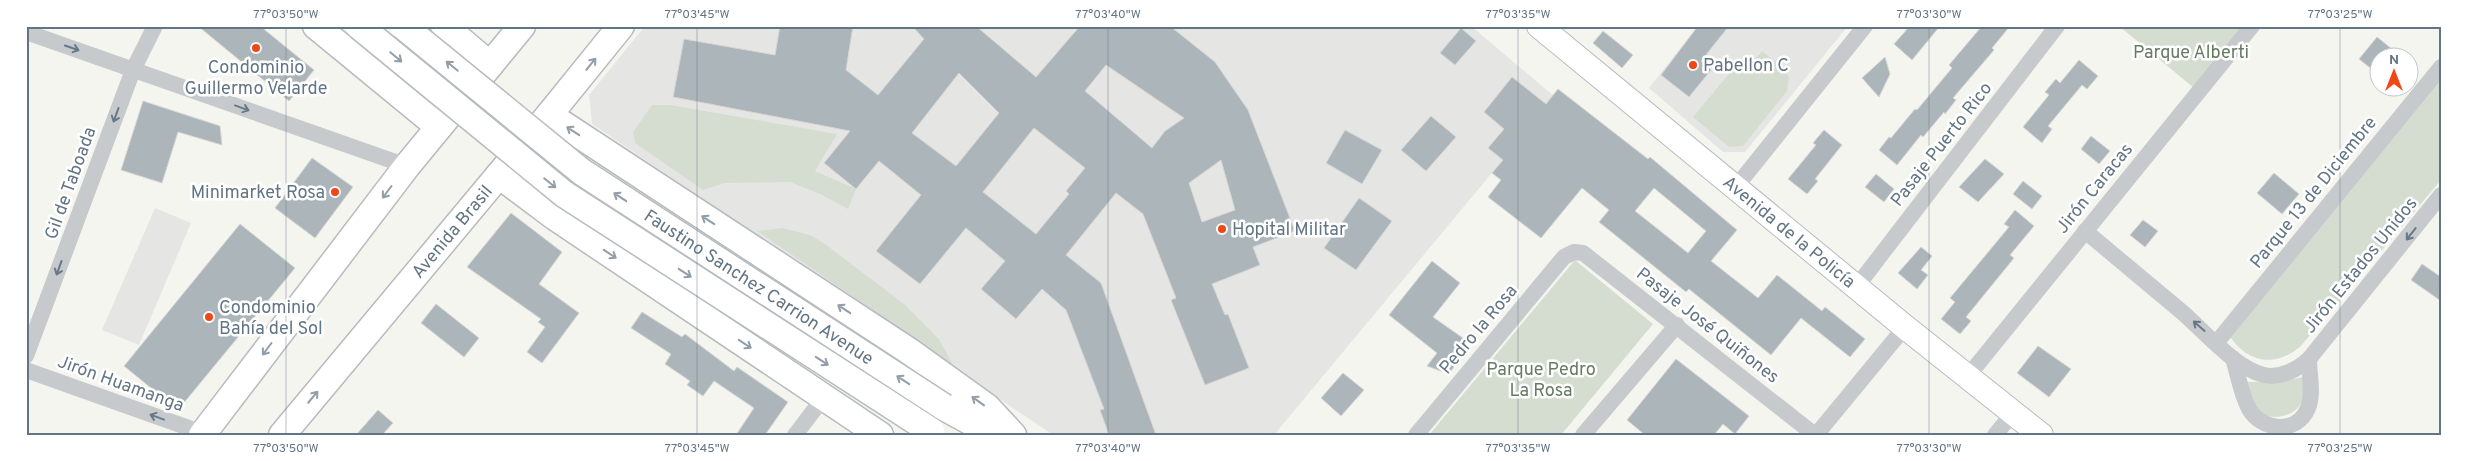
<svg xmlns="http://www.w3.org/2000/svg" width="2467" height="461" font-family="Overpass,sans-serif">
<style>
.built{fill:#e5e6e4}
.green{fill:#d5ddd1}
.building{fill:#acb5b9;stroke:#d6d6d3;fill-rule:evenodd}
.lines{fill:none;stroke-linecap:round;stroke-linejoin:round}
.secondary-casing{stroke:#b6bcc0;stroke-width:26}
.primary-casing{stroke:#b7bbbe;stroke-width:29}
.street{stroke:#c7cacd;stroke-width:16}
.secondary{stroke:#fff;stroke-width:24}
.primary{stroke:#fff;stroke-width:26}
.primary-bridge-casing{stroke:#b7bbbe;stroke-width:29;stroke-linecap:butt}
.primary-bridge{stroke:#fff;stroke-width:26}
.oneway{stroke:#677988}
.oneway2{stroke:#919ea9}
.ticks{fill:none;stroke:#627584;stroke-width:1;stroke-opacity:0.45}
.poi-dot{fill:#ef4716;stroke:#fff;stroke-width:2}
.labels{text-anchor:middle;stroke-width:5;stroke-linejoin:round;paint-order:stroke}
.park-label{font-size:18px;fill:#667b61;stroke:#fff}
.poi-label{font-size:18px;fill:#627584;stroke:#fff;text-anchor:start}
.street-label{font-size:18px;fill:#627584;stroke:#fff}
.neatline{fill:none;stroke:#627584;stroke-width:2}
.ticks-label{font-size:12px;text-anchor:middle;fill:#627584}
</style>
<rect width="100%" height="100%" fill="#f5f5f0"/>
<g class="built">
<path d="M645 26H1471L1555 97 1274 435H1053L592 124 589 95Z"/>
<path d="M1698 26H1848L1745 152H1723L1649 88Z"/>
<path d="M155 208 191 223 139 345 102 330Z"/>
</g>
<g class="green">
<path d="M2119 26H2245L2194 88Z"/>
<path d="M1762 51 1785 69 1789 78 1787 91 1743 146 1729 147 1693 117 1743 57 1751 63Z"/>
<path d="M2441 69V180L2300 347C2272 369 2245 362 2227 332Z"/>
<path d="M652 105H670L837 134 815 171 856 189 848 209 820 194 790 182 725 183 703 190 635 143 633 132Z"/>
<path d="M782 228 810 235 825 244 904 304 939 339 953 365 757 231Z"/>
<path d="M1575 260 1653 324 1561 435H1429Z"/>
<path d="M2303 377C2304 385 2306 392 2303 400 2296 417 2268 424 2257 408 2252 402 2250 390 2247 382L2283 381Z"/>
</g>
<g class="building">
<path d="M198 26H260L314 70 289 101Z"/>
<path d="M780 26H853L846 70 878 95 924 39 912 26H976L1036 77 1080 26H1170L1215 62 1248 110 1295 231 1253 247 1260 265 1212 284 1225 315 1228 314 1249 368 1205 385 1171 300 1176 298 1143 214 1116 193 1066 255 1101 283 1156 435H1109L1100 410 1104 409 1066 310 1042 289 1016 319 981 289 1005 261 966 228 920 284 876 251 921 195 879 161 856 189 824 163 850 131 673 97 684 39 775 55ZM1106 65 1184 118 1165 131 1152 148 1085 91ZM959 73 999 113 956 166 912 133ZM1034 128 1085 168 1066 191 1069 194 1036 234 983 192ZM1221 160 1235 210 1202 222 1189 183Z"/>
<path d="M1698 26H1729L1701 61 1711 70 1689 97 1661 75Z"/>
<path d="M1910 26H1940L1912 60 1894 44Z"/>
<path d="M1982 26H2010L1992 48 1994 50 1953 98 1956 100 1945 114 1944 112 1923 137 1921 135 1897 165 1879 150 1889 137 1891 138 1915 109 1917 110 1952 68 1949 65Z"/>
<path d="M1461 28 1476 41 1455 65 1440 53Z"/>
<path d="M1603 31 1633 55 1622 68 1593 43Z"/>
<path d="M2377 37 2392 49 2385 58H2380V64L2374 71 2359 59Z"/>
<path d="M1885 57 1890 74 1879 97 1862 78Z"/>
<path d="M2079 60 2098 76 2087 89 2082 85 2048 126 2052 129 2042 143 2023 127 2049 95 2045 92 2056 79 2060 83Z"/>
<path d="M1512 77 1546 104 1558 89 1648 159 1650 157 1737 230 1711 261 1758 298 1777 275 1822 311 1825 307 1865 339 1850 357 1801 318 1771 355 1689 289 1686 292 1599 222 1609 210 1582 188 1541 238 1488 197 1501 180 1492 173 1503 160 1488 148 1504 129 1484 112ZM1654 188 1706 231 1688 253 1635 211Z"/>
<path d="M143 101 220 126 222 145 178 132 162 183 121 170Z"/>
<path d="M1431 116 1456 137 1426 171 1401 150Z"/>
<path d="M1345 130 1382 150 1362 184 1326 163Z"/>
<path d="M1824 130 1842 145 1815 179 1818 181 1807 194 1788 179 1816 145 1813 143Z"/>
<path d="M2091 136 2110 151 2099 164 2081 149Z"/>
<path d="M312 158 353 187 315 238 275 208Z"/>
<path d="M1985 159 2004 174 1978 202 1959 187Z"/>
<path d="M2274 173 2299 194 2282 214 2257 193Z"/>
<path d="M1876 174 1894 189 1884 202 1865 187Z"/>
<path d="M2023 181 2042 196 2032 209 2013 194Z"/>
<path d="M1359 198 1392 221 1356 270 1324 248Z"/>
<path d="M2015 210 2034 226 2010 255 2014 258 1966 317 1971 321 1960 334 1941 319 1955 302 1950 298 2009 227 2004 224Z"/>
<path d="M511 213 562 252 539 284 579 313 542 363 527 352 545 327 538 322 541 319 467 267Z"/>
<path d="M2143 220 2158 231 2145 247 2130 235Z"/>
<path d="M240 224 295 268 178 410 124 366Z"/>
<path d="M1921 247 1932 256 1921 270 1928 275 1917 289 1898 273Z"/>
<path d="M1432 261 1460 283 1433 317 1470 343 1449 374 1427 366 1437 353 1389 315Z"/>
<path d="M2422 264 2441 277V301L2411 280Z"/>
<path d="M436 304 479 338 464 357 421 323Z"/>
<path d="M642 312 682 337 685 334 734 371 737 367 788 402 765 435H736L754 408 714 381 703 396 687 385 690 381 665 364 671 354 631 328Z"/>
<path d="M2038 346 2071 369 2049 397 2017 373Z"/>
<path d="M1676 359 1749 416 1735 434 1723 424 1714 435H1645L1627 420Z"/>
<path d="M1343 373 1364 390 1341 416 1321 398Z"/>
<path d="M378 410 393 423 382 435H356Z"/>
</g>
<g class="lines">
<defs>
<g id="secondary">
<path id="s1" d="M1539 26 1905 327 2041 435"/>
</g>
<g id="primary">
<path d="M316 26 439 127"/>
<path d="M444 26 490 65"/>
<path d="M549 115 909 351 987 407 1013 435"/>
<path d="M499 175 555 217 880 435"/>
<path d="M944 407 995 435"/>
<path d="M202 435 407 166 522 26"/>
<path id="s2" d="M282 435 549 115 621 26"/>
</g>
</defs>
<use href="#secondary" class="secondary-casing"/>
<use href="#primary" class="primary-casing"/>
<g class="street">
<path d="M26 32 407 166"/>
<path d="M1735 188 1865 26"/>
<path d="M2085 231C2117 258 2150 285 2182 312 2205 332 2235 368 2264 375 2280 379 2298 369 2309 359L2441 195"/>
<path d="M1857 286 2057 26"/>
<path d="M2217 342 2441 67"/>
<path d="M26 356 133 70 155 26"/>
<path d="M2233 358C2238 375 2241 394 2249 409 2262 431 2297 435 2308 408 2314 394 2309 374 2309 359"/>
<path d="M26 370 203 433"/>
<path d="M1968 376 2252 26"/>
<path d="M795 435 824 397"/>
<path d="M1416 435 1564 257 1574 252 1583 253 1815 435"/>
<path d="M1583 435 1677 325"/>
<path d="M1816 435 1905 327"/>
<path d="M1995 435 2013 413"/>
</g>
<use href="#secondary" class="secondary"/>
<use href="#primary" class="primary"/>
<defs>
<g id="primary-bridge">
<path d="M359 26 564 194 931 431"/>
<path id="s3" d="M403 26 582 172 944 407"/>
</g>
</defs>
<use href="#primary-bridge" class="primary-bridge-casing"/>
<use href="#primary-bridge" class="primary-bridge"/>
</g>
<defs><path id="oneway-shaft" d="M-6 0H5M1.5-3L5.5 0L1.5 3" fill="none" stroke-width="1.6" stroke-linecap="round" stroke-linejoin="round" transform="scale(1.25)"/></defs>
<g class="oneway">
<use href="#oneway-shaft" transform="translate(72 48) rotate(19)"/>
<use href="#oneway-shaft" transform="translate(242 108) rotate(20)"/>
<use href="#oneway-shaft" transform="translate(116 115) rotate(110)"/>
<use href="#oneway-shaft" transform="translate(2411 234) rotate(128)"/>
<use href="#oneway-shaft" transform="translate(59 268) rotate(110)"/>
<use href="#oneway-shaft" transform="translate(2199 326) rotate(-139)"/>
<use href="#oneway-shaft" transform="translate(157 417) rotate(-160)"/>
</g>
<g class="oneway2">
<use href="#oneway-shaft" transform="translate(396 57) rotate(40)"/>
<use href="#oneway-shaft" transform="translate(591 64) rotate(-51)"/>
<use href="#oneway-shaft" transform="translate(452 66) rotate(-141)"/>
<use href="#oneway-shaft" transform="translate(573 131) rotate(-147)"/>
<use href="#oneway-shaft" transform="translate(550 183) rotate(39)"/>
<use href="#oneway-shaft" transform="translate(387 192) rotate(127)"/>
<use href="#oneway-shaft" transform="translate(620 197) rotate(-147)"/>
<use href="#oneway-shaft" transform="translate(708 220) rotate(-147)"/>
<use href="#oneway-shaft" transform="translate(610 254) rotate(34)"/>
<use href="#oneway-shaft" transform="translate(685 273) rotate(33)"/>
<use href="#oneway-shaft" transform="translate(844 309) rotate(-147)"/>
<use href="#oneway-shaft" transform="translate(745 344) rotate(34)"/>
<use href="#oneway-shaft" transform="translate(267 349) rotate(127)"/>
<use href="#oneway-shaft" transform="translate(822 361) rotate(33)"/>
<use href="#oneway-shaft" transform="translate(903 380) rotate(-147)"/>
<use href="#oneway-shaft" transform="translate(313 397) rotate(-50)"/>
<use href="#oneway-shaft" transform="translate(978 401) rotate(-144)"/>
</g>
<path class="ticks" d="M286 26V435M697 26V435M1108 26V435M1518 26V435M1929 26V435M2340 26V435"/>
<g class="poi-dot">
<circle cx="256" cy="48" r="5"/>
<circle cx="1693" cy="65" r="5"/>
<circle cx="335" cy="192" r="5"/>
<circle cx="1222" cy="229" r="5"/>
<circle cx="209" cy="317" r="5"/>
</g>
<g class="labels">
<g class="park-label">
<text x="2191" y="58">Parque Alberti</text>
<text x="1541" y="375">Parque Pedro<tspan x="1541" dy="21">La Rosa</tspan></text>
</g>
<g class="poi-label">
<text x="1703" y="71">Pabellon C</text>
<text x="256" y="73" text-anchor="middle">Condominio<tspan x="256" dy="21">Guillermo Velarde</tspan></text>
<text x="325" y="198" text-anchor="end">Minimarket Rosa</text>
<text x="1232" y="235">Hopital Militar</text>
<text x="219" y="313">Condominio<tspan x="219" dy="21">Bahía del Sol</tspan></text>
</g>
<g class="street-label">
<text transform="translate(1941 144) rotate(-52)" y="6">Pasaje Puerto Rico</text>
<text transform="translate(70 183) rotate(-70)" y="6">Gil de Taboada</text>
<text transform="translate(2094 188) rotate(-51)" y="6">Jirón Caracas</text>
<text transform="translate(2313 192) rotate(-51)" y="6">Parque 13 de Diciembre</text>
<text dy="6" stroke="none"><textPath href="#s2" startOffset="265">Avenida Brasil</textPath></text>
<text dy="6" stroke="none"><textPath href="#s1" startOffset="324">Avenida de la Policía</textPath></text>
<text transform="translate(2360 265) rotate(-51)" y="6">Jirón Estados Unidos</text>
<text dy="6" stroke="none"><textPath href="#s3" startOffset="442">Faustino Sanchez Carrion Avenue</textPath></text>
<text transform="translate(1708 325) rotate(38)" y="6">Pasaje José Quiñones</text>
<text transform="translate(1478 329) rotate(-50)" y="6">Pedro la Rosa</text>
<text transform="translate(121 383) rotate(20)" y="6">Jirón Huamanga</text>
</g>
</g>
<rect width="2467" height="461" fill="none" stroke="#ffffff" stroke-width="55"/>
<g transform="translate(2394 72)"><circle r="24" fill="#ffffff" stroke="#c0c8ce"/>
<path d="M0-4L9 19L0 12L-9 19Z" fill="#ef4716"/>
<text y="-8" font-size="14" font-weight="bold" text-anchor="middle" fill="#627584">N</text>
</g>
<rect x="28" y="28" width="2412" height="406" class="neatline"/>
<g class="ticks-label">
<text x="286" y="18">77°03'50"W</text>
<text x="697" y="18">77°03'45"W</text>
<text x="1108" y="18">77°03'40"W</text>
<text x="1518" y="18">77°03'35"W</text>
<text x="1929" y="18">77°03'30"W</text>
<text x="2340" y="18">77°03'25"W</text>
<text x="286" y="452">77°03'50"W</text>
<text x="697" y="452">77°03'45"W</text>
<text x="1108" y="452">77°03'40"W</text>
<text x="1518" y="452">77°03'35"W</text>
<text x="1929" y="452">77°03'30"W</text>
<text x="2340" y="452">77°03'25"W</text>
</g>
</svg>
